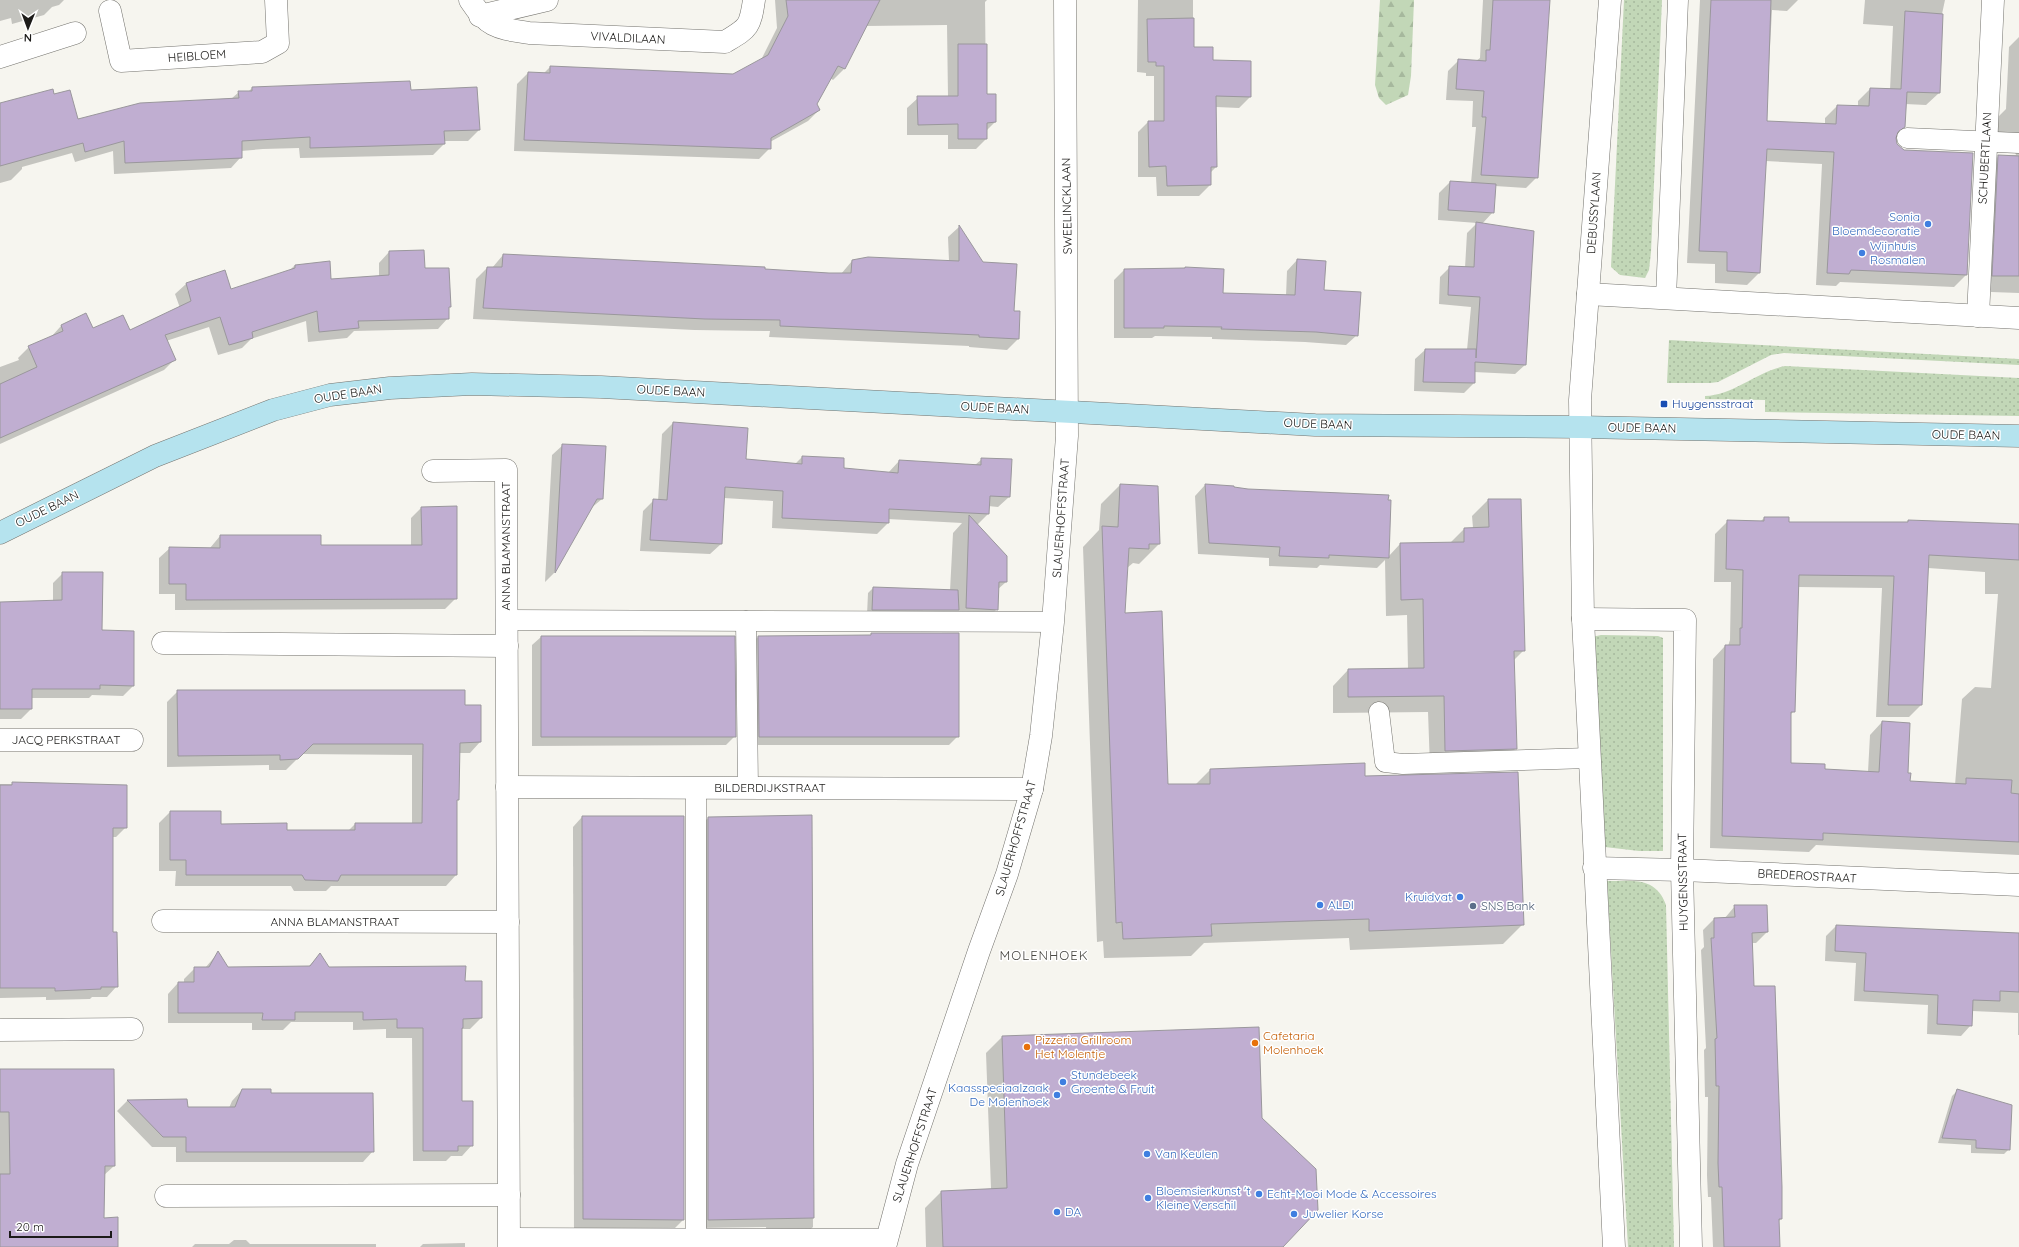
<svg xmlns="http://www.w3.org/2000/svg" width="2019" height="1247" font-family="Quicksand,sans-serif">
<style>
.grass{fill:url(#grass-dots)}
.forest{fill:url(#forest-firs)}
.shadow{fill:#0003;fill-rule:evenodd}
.building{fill:#c0aed1;stroke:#9a979c}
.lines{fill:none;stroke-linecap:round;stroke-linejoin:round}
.lane-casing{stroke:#74736e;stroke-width:21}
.street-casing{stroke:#74736e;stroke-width:23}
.secondary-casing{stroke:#74736e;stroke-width:23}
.lane{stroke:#fff;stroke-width:20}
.street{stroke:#fff;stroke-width:22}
.secondary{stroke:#b5e3ee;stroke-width:22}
.shop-dot{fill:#3f7fe0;stroke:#fff;stroke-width:1.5}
.transit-dot{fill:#1a4fb4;stroke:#fff;stroke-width:1.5}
.service-dot{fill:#5c6f8a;stroke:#fff;stroke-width:1.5}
.food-dot{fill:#e8710a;stroke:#fff;stroke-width:1.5}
.labels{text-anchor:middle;stroke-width:3;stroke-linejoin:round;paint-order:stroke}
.street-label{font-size:12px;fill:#1c1b19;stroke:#fff}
.shop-label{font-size:12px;fill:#366cbe;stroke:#fff;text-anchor:start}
.transit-label{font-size:12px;fill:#164399;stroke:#fff;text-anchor:start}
.service-label{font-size:12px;fill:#4e5e75;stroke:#fff;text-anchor:start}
.food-label{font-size:12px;fill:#c56008;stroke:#fff;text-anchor:start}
.neighbourhood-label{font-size:13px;letter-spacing:1px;fill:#4a4944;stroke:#fff}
</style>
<defs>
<pattern id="grass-dots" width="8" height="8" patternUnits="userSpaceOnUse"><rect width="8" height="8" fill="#c2d7b7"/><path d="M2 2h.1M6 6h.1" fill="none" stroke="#a6b89d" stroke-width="1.8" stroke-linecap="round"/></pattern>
<pattern id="forest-firs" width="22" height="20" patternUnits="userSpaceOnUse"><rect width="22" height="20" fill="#c2d7b7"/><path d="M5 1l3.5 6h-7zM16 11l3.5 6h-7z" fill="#a6b89d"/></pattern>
</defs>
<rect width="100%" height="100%" fill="#f6f5ef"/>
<g class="grass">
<path d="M1624 0H1662L1651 252 1649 270 1645 278 1620 275 1611 267Z"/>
<path d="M1669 340 2019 359V365L1784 353 1771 355 1718 382 1710 383H1667Z"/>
<path d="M1785 366 2019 378V416L1765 412V400L1705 399V396C1734 395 1756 372 1785 366Z"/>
<path d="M1601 635 1658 636 1663 638V851H1639L1605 847 1592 637Z"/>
<path d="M1607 881C1632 881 1656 876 1666 905L1674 1247H1628Z"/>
</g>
<path class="forest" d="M1380 0H1414L1411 76 1408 95 1386 105 1379 98 1375 85Z"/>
<g class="shadow">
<path d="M0 0H64L59 5 52 7 44 15 12 24 11 18 0 21Z"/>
<path d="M775 0H987L985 2 986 95 995 122 986 131V139L976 149H948V135H907V108L918 98 948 97 947 25 866 26 844 69 833 80 830 78 816 104 819 110 808 121 770 142V148L759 159 514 151 517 84 528 73 543 74 550 67 733 75 761 60 777 28Z"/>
<path d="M1138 0H1198H1193V48L1212 61 1250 62V97L1239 108 1216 107V167L1210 173V185L1199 196H1157L1156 177H1138V132L1148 122H1154V76H1146V73L1137 72Z"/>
<path d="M1483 0H1549L1537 177 1526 188 1495 186 1493 212 1482 224 1525 365 1515 374 1474 372V383L1464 393 1414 391 1415 359 1425 350H1467L1471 307 1439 304 1440 277 1450 267 1465 268 1467 233 1477 223 1438 220 1439 193 1450 182 1471 183 1476 127H1472L1473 101 1446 100 1448 71 1459 60 1476 61 1480 58Z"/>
<path d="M1700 0H1798L1787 11 1772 10 1766 122 1825 125V118L1837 106 1858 107V101L1870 89 1890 90 1893 26 1863 24 1865 0H1945L1942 14 1939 93 1926 105 1905 104 1904 127 1895 135 1896 144 1966 275 1954 287 1840 282 1836 286 1816 285 1822 164 1766 161 1759 273 1747 285 1715 283V264L1687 263Z"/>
<path d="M2019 37V293L1991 292V290H1979L1984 170 1999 156 2016 155 2015 152 1991 145 1992 123 2006 109 2009 47Z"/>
<path d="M252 88 410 91 479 130 468 141H444V144L433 155 300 158 299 148 263 149 241 151V157L231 168 114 174 113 151 75 162 72 153 22 167V169L11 180 0 183V110L53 95 77 120 231 99 239 92H248Z"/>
<path d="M959 227 1013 312 1018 339 1007 350 969 347V346L769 337 770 331 694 330 473 319 476 279 487 268H492L503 255 841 274 852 261H949L948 237Z"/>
<path d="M389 252 424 270 450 306 448 308V318L438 329 354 331 347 338 308 342 306 321 251 339 242 348 218 355 209 327 166 341 175 359 164 370 0 444V367L19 360 18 358 29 347 51 337 61 326 130 331 180 308 175 294 186 284 224 271 230 291 289 271 295 265 331 280 379 277V263Z"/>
<path d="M1297 260 1357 335 1346 345 1305 342 1212 339V337L1155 336 1152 338H1114V280L1124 270 1222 294 1286 296 1287 271Z"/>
<path d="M673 423 744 460 795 464 802 457 843 469 888 473 899 461 975 465 982 459 1009 497 998 507 988 506V514L977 525 1006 582 997 590V609L980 626 867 615 868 593 873 588 950 591 953 533 962 523 888 519V523L877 534 772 528 773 501 724 498 721 544 710 554 640 551 643 511 654 500 658 501 662 434Z"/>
<path d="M563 445 602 499 590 509 554 573 545 582 552 455Z"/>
<path d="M1120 485 1157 487 1159 544 1139 564 1133 563 1127 568 1124 614 1167 785H1195L1210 770 1364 777 1523 924 1503 944 1350 950 1349 938 1204 943 1191 956 1104 958 1103 941 1097 942 1083 547 1099 530 1101 504Z"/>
<path d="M1205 485 1388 557 1400 544 1450 543 1464 529 1473 528 1472 516 1488 500 1524 650 1513 661 1516 748 1500 764 1430 767 1428 712 1333 713V686L1348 670 1408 669 1407 615 1386 616 1385 560 1377 568 1320 565 1317 568 1269 566V558L1198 554 1195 496Z"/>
<path d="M421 508 456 598 445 609 175 610V594H159V558L170 548H210L220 536 320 546H411V518Z"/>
<path d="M1764 518 1788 523H1906L1908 521 2019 525V855L1816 845 1809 852 1710 848 1713 659 1725 646H1728L1730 640 1731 582H1714L1715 534 1728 521 1760 522ZM1928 568 1985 572V594H1998L1991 688 1975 687 1962 699 1955 785 1909 782 1907 774 1882 722 1870 735 1868 772 1824 770 1790 764V715L1794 711 1797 587 1882 588 1876 717H1909L1921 705Z"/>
<path d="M63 573 133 686 123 696 92 695 89 698H31V709L21 719H0V603L53 601V583Z"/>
<path d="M541 637 735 736 726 745 532 746V645Z"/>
<path d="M758 637 958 736 949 745H750L749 646Z"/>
<path d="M178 691 464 706 480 742 470 753H459L458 799 456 801V875L446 886H331L326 891H294L291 886H175L176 871H159V823L170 812 220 825 287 831H348L355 824H412V755L302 754 286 770H269V765L167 767V702Z"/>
<path d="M0 784 126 786V827L116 837H112V933L116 987 107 997H92L90 999 46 1000V997L0 998Z"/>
<path d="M811 816 813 1227 803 1236H767L766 1227 699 1228V827L708 818Z"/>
<path d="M582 817H684V1219L674 1229 574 1236 573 827Z"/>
<path d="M1735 906 1767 932 1756 943H1751L1753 987 1781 1219 1779 1221V1247H1713L1711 1197H1708L1707 1175 1708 1097H1705L1704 1050 1706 1048 1701 950 1704 947 1703 930 1714 919H1724Z"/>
<path d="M1836 926 2019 934V1035H2018V1013L1972 1011 1971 1025 1961 1036 1927 1034 1928 1005 1854 1001 1856 963 1825 961 1826 936Z"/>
<path d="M218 953 227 968 308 967 320 955 329 968 464 982 481 1018 470 1029H461V1102L472 1145 462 1156H451L446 1161H413L412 1038H386V1029L353 1030V1022H291L283 1030H252V1023H168V994L178 983H184V979L195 968H205Z"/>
<path d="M1002 1037 1261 1119 1282 1247H926L925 1208 941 1192 991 1189 986 1053Z"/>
<path d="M0 1070 114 1166 103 1176V1219L117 1247H0Z"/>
<path d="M242 1090 270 1094 373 1151 363 1162H176V1147H152L117 1111 127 1101 186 1100 187 1108H229L232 1101Z"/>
<path d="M1958 1090 2009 1149 2004 1154 1971 1153V1145L1938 1143 1952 1096Z"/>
<path d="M234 1240H246L250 1244H376V1247H192L195 1244H229Z"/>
<path d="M465 1243V1247H420L423 1244Z"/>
</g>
<g class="building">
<path d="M786 0H880L845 69 838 66 817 104 820 110 771 138V149L524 140 528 72 550 73V66L733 74 768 55 788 16Z"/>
<path d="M1493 0H1550L1538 178 1481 175 1486 117H1482L1484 91 1456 89 1458 59 1486 61V50H1490Z"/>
<path d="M1711 0H1771L1767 121 1836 124 1837 105 1869 106 1870 88 1901 89 1905 11 1943 14 1940 93 1907 92 1905 127 1898 132 1896 138 1897 144 1904 150 1973 153 1967 275 1851 270 1849 274 1827 273 1834 152 1767 149 1760 273 1727 271V252L1699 251Z"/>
<path d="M1194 18V47H1213V60L1251 61V97L1216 96 1217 167H1211V185L1167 186 1166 166 1149 167 1148 121H1164V66H1156V62H1148L1147 19Z"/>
<path d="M958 44H987V94H996V122L987 123V139H958V124L918 125 917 96H958Z"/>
<path d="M410 81 411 90 477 87 480 130 444 131 445 144 310 148V137L242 141V158L125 163 124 141 85 152 83 143 0 166V103L53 89 54 94 70 90 78 119 140 103 239 98 238 91H252V87Z"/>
<path d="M1998 155 2019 156V276H1992Z"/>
<path d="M1450 181 1496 184 1494 213 1448 210Z"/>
<path d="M1476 222 1534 231 1526 365 1475 362V383L1423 382 1425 349H1476V358L1480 297 1448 295 1449 266 1474 267Z"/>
<path d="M959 225 983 262 1017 264 1014 311H1020L1019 339 979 337V335L780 326V320L705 319 483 308 487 267H502L503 254 765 267V269L829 273H851L852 260 868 257 959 261Z"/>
<path d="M424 250 425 268H449L451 307H449V319L358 321 359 328 319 332 317 311 252 332 253 338 229 345 220 317 165 335 176 360 0 438V384L37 367 28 346 63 331 61 325 86 313 93 328 123 315 130 330 191 301 186 283 225 270 231 289 295 268V265L330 261 331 279 389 275V251Z"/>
<path d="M1297 259 1326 261 1324 290 1361 292 1358 336 1316 332 1221 329 1222 327 1164 326V328H1124V269L1185 268V267L1224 269 1223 293 1295 295Z"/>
<path d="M673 422 748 428 746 459 802 464V456L844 458V468L898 473 899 460 981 465V458L1012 459 1010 497 990 496 989 514 889 509V523L782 518 783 491 725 487 722 544 650 540 653 499 667 500Z"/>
<path d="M562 444 606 446 603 499H597L555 573Z"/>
<path d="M1120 484 1158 486 1160 544H1149V549L1129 548 1125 613 1162 611 1168 784H1210V769L1365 763V776L1518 772 1524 925 1369 931V919L1211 924 1212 936 1123 939 1122 922 1116 923 1102 526 1118 527Z"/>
<path d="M1205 484 1234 486V487L1248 489 1389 495 1388 500H1391L1389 558 1329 555V558L1279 556 1280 547 1209 543Z"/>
<path d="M1488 499H1521L1525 651H1514L1517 749 1445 751 1444 696 1348 697V669L1424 668 1423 599 1401 600 1400 543 1464 542V528L1489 527Z"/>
<path d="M457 506V599L186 600V584H169V547L220 548V535H321V545H422L421 507Z"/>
<path d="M969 515 1007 556V582H999L998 610 966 608Z"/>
<path d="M1764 517H1789V522H1908V520L2019 524V560L1929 555 1922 705H1888L1894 576 1799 575 1795 712H1791V763L1825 764V769L1879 772 1882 721 1910 723 1908 773H1911L1910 781 1966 784V778L2012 780 2011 793 2019 794V842L1823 833V840L1722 836 1725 645H1740V628H1742L1743 570 1726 569 1727 520 1764 521Z"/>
<path d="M62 572H103L102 630 134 631V686L100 685V689H32V709H0V602L62 600Z"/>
<path d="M873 587 958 590 959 610H872Z"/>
<path d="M871 633H959V737H759L758 636 871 635Z"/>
<path d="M541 636H735L736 737H541Z"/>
<path d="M177 690H465V705H481V742L460 743 459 800H457V875H341L338 881 305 880 302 875H186V860H170V811H221V824L287 823V830H355V823H422L423 744H313L298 759 280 760V755L178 756Z"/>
<path d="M12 782 127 785V828H113V932H117L118 987H101V989L55 991V988H0V785H12Z"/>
<path d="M812 815 814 1218 708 1220V817Z"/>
<path d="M582 816H684V1220L583 1219Z"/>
<path d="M1734 905H1767L1768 932 1752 933 1754 986H1775L1782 1187V1219H1779L1780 1247H1724L1722 1187H1719L1718 1163 1719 1086H1716L1715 1039 1717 1038 1711 938H1714V918L1735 917Z"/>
<path d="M1836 925 2019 933V992L2000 991V1001L1973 1000 1972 1026 1937 1024 1938 995 1864 991 1866 953 1835 951Z"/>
<path d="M218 951 228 967 310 966 320 953 329 967 466 966 465 981H482V1018L463 1019V1028H462V1101H473V1146H458V1151H423V1028H397V1019L363 1020V1012H295V1020H262L263 1013H178V982H194V967H209Z"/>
<path d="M1259 1027 1262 1118 1316 1169 1318 1210 1283 1247H943L941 1191 1007 1188 1002 1036Z"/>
<path d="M0 1069H114L115 1166H105L104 1218 118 1217V1247H0V1174H10L9 1112H0Z"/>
<path d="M242 1089H271V1093H373L374 1152H186V1137H163L127 1100 187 1099 188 1107H235Z"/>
<path d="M1957 1089 2012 1105 2010 1150 1976 1148V1140L1942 1138Z"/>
</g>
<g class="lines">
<defs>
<g id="lane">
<path d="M1907 138 2019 143"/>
<path d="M1666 298 1678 0"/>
<path d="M506 620 1053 622"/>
<path d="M746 621 748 788"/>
<path d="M1379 712 1385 762 1403 764 1589 758"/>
<path d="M696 788V1238"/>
<path d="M509 1238 886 1239"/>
</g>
<g id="street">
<path d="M470 0C488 28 498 28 529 33L725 42C748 28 750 28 754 0"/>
<path d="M1610 0 1580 400 1583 619 1614 1247"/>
<path d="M110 11 121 61 262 52 278 43 276 0"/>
<path d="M480 16 547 0"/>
<path d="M0 57 75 33"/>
<path d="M1588 294 2019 318"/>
<path d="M1978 316 1993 0"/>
<path d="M433 471 506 470 509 1247"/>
<path d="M1583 619 1685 620 1682 870 1691 1247"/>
<path d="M163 643 507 646"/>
<path d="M0 740H132"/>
<path d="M507 787 1032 789"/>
<path d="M1594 868 1682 870 2019 885"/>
<path d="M163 921 508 922"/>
<path d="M0 1030 132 1029"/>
<path d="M166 1196 509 1195"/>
<path d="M885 1247 907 1164 979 951 1007 874 1032 789 1041 736 1053 622 1067 436 1065 0"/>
</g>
<path id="secondary" d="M0 533 155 456 273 410 330 395 390 388 472 384 601 387 1315 425 1580 427 2019 436"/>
</defs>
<use href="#lane" class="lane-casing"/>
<use href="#street" class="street-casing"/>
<use href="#secondary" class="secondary-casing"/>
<use href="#lane" class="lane"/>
<use href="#street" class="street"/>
<use href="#secondary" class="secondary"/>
</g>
<g class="shop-dot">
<circle cx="1928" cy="224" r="4"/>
<circle cx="1862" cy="253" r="4"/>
<circle cx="1460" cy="897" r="4"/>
<circle cx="1320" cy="905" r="4"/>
<circle cx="1063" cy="1082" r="4"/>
<circle cx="1057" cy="1095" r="4"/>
<circle cx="1147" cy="1154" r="4"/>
<circle cx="1259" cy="1194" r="4"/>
<circle cx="1148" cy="1198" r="4"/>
<circle cx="1057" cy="1212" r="4"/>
<circle cx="1294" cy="1214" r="4"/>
</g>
<rect class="transit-dot" x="1660" y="400" width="8" height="8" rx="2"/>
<circle class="service-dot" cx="1473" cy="906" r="4"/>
<g class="food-dot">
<circle cx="1255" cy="1043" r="4"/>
<circle cx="1027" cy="1047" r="4"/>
</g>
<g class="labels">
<g class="street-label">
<text transform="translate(628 38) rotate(3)" y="4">VIVALDILAAN</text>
<text transform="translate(197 56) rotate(-4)" y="4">HEIBLOEM</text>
<text transform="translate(1985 158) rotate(-87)" y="4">SCHUBERTLAAN</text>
<text transform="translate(1067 206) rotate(-91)" y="4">SWEELINCKLAAN</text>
<text transform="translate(1594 213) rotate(-86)" y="4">DEBUSSYLAAN</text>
<text transform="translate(671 391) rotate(3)" y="4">OUDE BAAN</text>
<text transform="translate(348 394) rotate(-9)" y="4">OUDE BAAN</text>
<text transform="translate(995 408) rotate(3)" y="4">OUDE BAAN</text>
<text transform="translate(1318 424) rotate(2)" y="4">OUDE BAAN</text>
<text transform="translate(1642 428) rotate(1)" y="4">OUDE BAAN</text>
<text transform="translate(1966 435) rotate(1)" y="4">OUDE BAAN</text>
<text transform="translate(47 509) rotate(-26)" y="4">OUDE BAAN</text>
<text transform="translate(1061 518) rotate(-86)" y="4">SLAUERHOFFSTRAAT</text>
<text transform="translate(506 546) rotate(-90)" y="4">ANNA BLAMANSTRAAT</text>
<text x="66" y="744">JACQ PERKSTRAAT</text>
<text x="770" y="792">BILDERDIJKSTRAAT</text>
<text transform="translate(1016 838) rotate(-74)" y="4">SLAUERHOFFSTRAAT</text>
<text transform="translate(1807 876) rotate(3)" y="4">BREDEROSTRAAT</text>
<text transform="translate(1683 882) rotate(-91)" y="4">HUYGENSSTRAAT</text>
<text x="335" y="926">ANNA BLAMANSTRAAT</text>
<text transform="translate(915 1145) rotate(-72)" y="4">SLAUERHOFFSTRAAT</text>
</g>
<g class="shop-label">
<text x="1920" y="221" text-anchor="end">Sonia<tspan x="1920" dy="14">Bloemdecoratie</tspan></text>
<text x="1870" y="250">Wijnhuis<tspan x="1870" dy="14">Rosmalen</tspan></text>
<text x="1452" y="901" text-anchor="end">Kruidvat</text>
<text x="1328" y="909">ALDI</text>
<text x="1071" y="1079">Stundebeek<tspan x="1071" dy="14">Groente &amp; Fruit</tspan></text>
<text x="1049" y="1092" text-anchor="end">Kaasspeciaalzaak<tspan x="1049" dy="14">De Molenhoek</tspan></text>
<text x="1155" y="1158">Van Keulen</text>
<text x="1156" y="1195">Bloemsierkunst 't<tspan x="1156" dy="14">Kleine Verschil</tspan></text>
<text x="1267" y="1198">Echt-Mooi Mode &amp; Accessoires</text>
<text x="1065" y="1216">DA</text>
<text x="1302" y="1218">Juwelier Korse</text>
</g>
<g class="transit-label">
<text x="1672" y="408">Huygensstraat</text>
</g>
<g class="service-label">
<text x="1481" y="910">SNS Bank</text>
</g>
<g class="food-label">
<text x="1263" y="1040">Cafetaria<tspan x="1263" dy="14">Molenhoek</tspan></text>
<text x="1035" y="1044">Pizzeria Grillroom<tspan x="1035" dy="14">Het Molentje</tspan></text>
</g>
<g class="neighbourhood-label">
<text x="1044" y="960">MOLENHOEK</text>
</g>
</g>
<g transform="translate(28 28) rotate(181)" stroke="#ffffff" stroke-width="3" paint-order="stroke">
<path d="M0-3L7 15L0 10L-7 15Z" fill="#1c1b19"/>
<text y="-6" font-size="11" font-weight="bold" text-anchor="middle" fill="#1c1b19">N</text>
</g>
<path d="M10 1231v6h101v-6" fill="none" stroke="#1c1b19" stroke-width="2"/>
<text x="16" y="1231" font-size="12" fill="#1c1b19" stroke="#ffffff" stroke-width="3" paint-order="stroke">20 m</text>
</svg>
